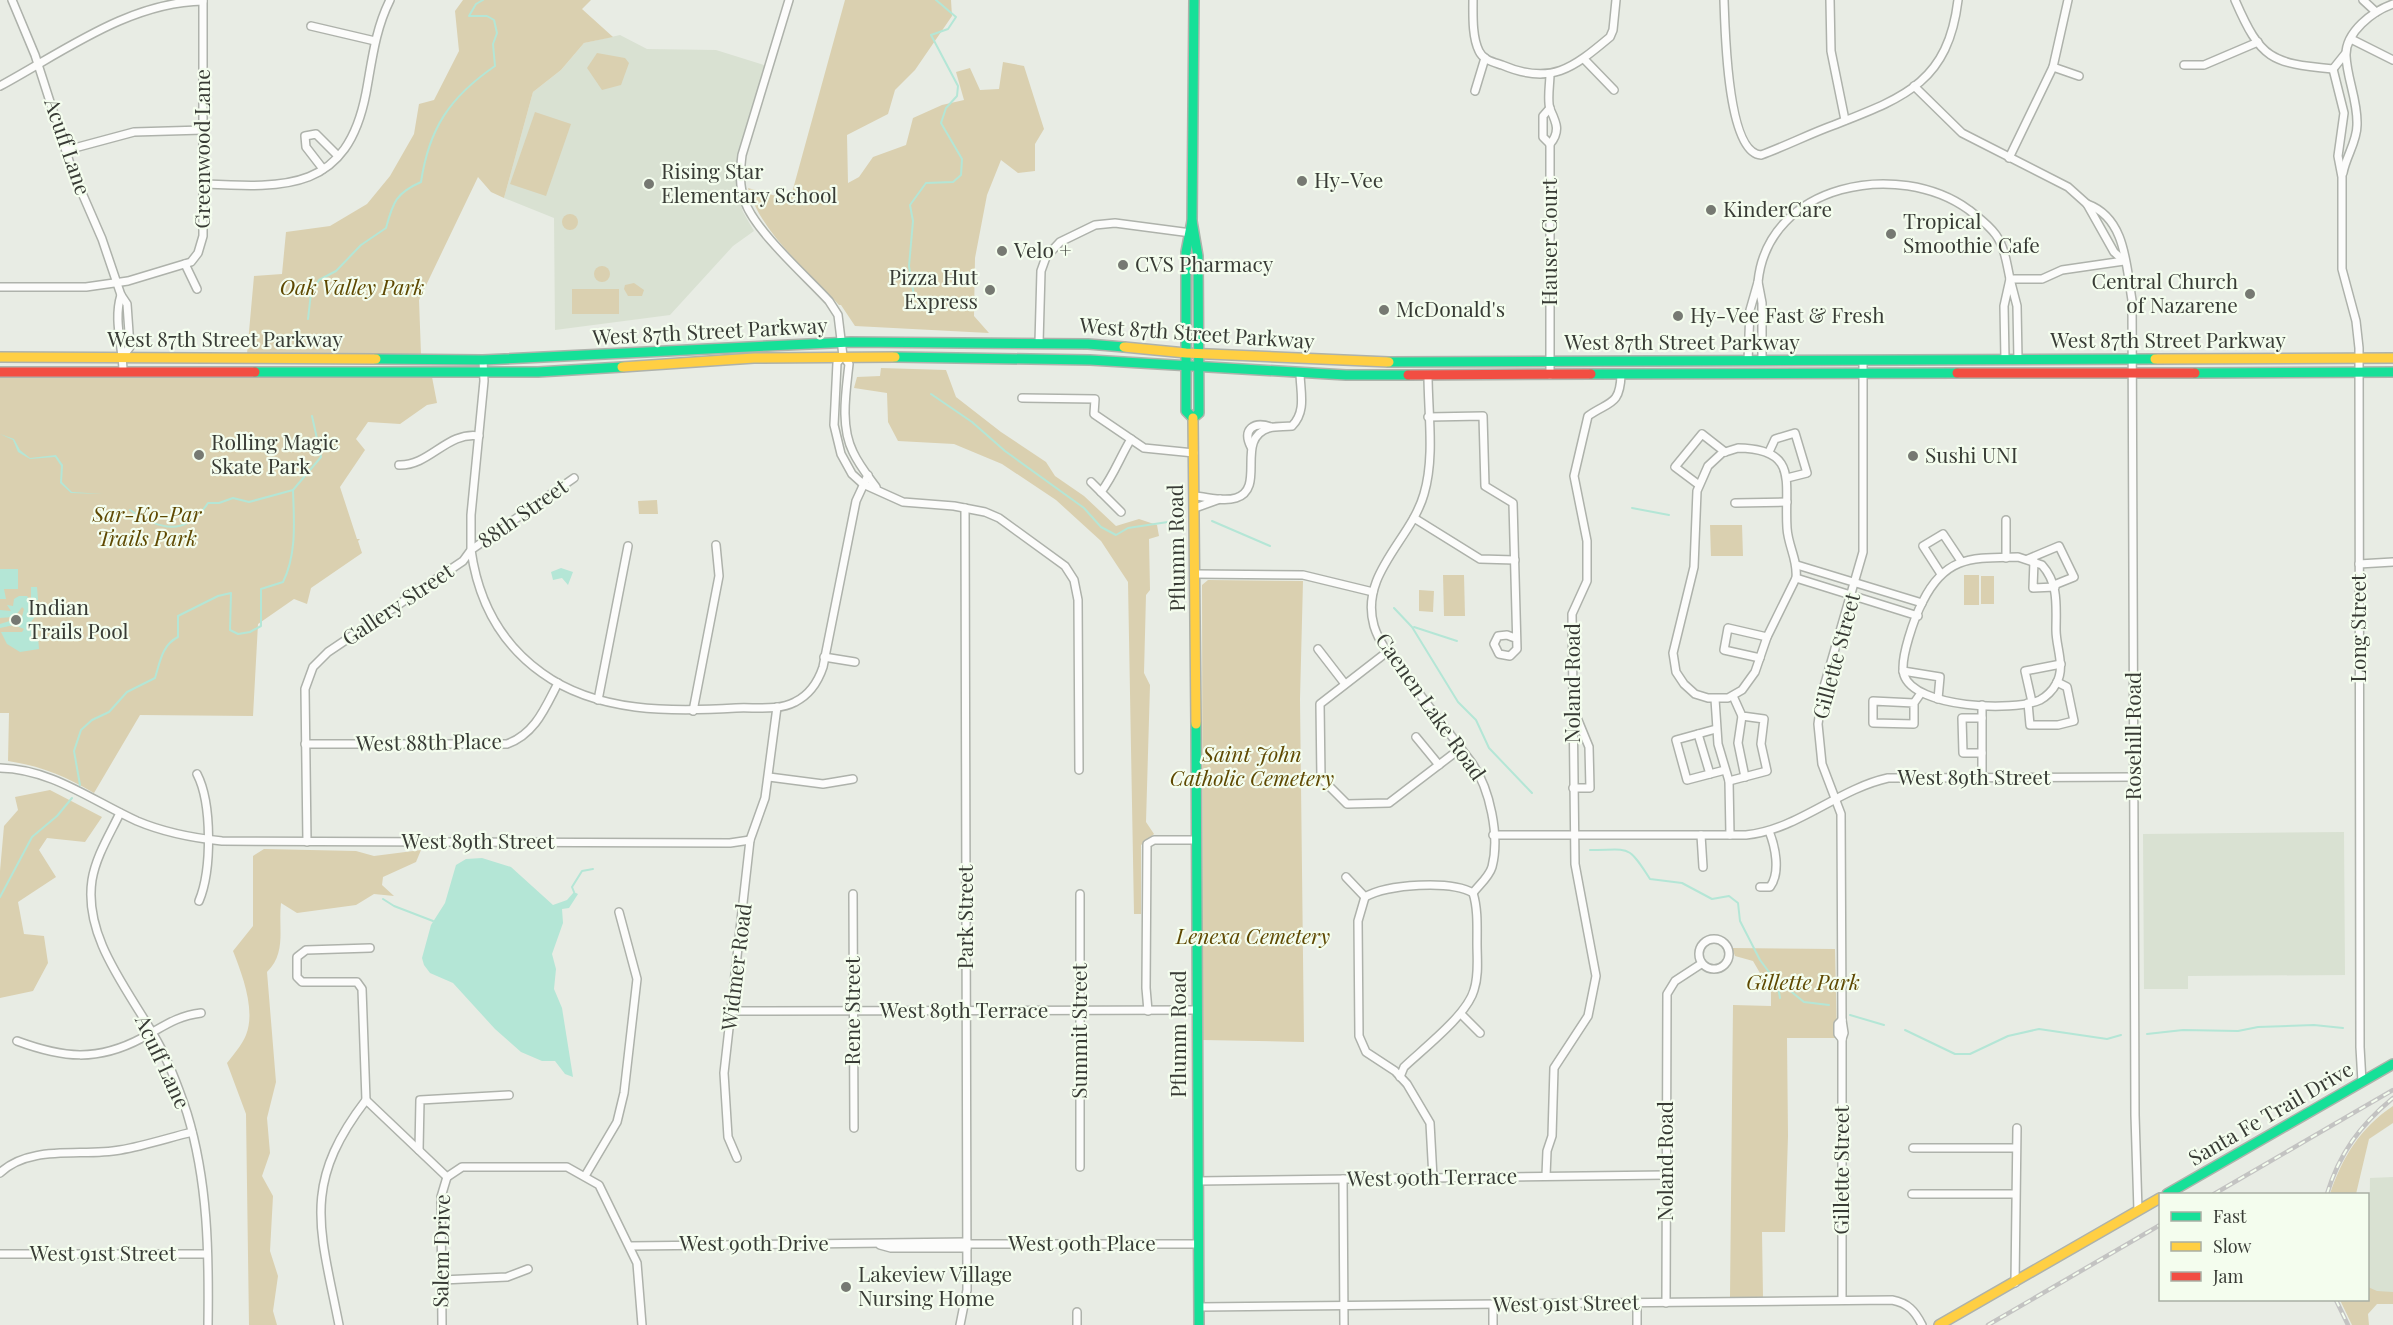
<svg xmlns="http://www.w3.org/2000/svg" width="2393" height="1325" font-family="'Playfair Display',serif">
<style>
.built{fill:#d9e1d2}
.green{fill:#dad0b0}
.water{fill:#b4e6d6}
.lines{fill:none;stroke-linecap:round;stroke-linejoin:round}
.stream{stroke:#b4e6d6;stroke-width:2}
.street-casing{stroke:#aeb2ab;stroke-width:10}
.fast-casing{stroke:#aeb2ab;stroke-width:12}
.slow-casing{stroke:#aeb2ab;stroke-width:12}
.jam-casing{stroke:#aeb2ab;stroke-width:12}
.street{stroke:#fcfcfb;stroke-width:7}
.fast{stroke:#16e098;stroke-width:9}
.slow{stroke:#ffcf43;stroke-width:9}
.jam{stroke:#f24e42;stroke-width:9}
.rail-casing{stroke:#c3c3c2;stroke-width:4.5}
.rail{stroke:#f4fdee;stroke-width:2;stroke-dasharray:7;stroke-linecap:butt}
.poi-dot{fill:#767972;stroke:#f4fdee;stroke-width:2}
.labels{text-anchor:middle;stroke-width:4.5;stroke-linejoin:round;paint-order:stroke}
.street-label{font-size:21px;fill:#383b35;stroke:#f4fdee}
.poi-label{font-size:21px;fill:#383b35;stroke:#f4fdee;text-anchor:start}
.park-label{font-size:21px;font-style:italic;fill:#5e4801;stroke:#f4fdee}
</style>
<rect width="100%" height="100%" fill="#e8ece4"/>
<g class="built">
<path d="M620 35 647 49 716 50 767 66 737 161V193L743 212 754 231 733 246 670 315 555 330 554 218 504 198 533 92 561 70 584 43Z"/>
<path d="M2344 832 2345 975 2188 976V989H2144L2143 834Z"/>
<path d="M2393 1177V1297H2368L2370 1178Z"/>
</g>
<g class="green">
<path d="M463 0H591L582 9 613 37 584 43 561 70 533 92 504 198 491 192 478 177 419 300 421 354H247L254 276 282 274 286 232 330 226 367 204 390 176 414 134 419 104 434 100 459 51 455 11Z"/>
<path d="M845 0H951L952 16 915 70 895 90 888 114 847 135 848 183 859 177 873 157 906 145 913 118 942 105 964 100 956 72 970 68 980 90 999 89 1003 62 1024 66 1044 129 1035 144V171L1018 173 1001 160 987 195 975 258 974 316 989 333 855 326 841 305H839C808 272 760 231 748 188L790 200Z"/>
<path d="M597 53 625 58 629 63 621 85 602 90 587 68Z"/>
<path d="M535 112 571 124 546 196 510 184Z"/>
<circle cx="570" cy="222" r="8"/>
<circle cx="602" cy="274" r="8"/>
<path d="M634 283 644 290 642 296H628L624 289 625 285Z"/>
<rect x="572" y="289" width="47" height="25"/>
<path d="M881 368 946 370 956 397 1001 432 1046 462 1055 476 1084 496 1116 526 1139 519 1157 525 1159 536 1149 539 1150 590 1146 595 1144 673 1150 685 1146 822 1154 834 1141 845V914H1134L1128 582 1101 541 1056 500 1002 464 954 444 898 441 888 422 887 393 854 388 857 377 880 376Z"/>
<path d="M432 377 437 403 427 405 400 424 368 422 356 439 365 450 340 487 357 539H360L358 541 362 553 311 588 307 604 294 599 258 624 253 716 140 715 94 793C65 776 41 766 8 761L9 713H0V378Z"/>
<path d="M657 500 658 514H639L638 501Z"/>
<path d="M1710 525H1742L1743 556H1711Z"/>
<path d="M1443 575H1464L1465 616H1444Z"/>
<rect x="1964" y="575" width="15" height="30"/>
<rect x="1981" y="576" width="13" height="28"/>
<path d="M1208 580 1303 581 1300 699 1304 1042 1203 1040 1202 585Z"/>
<path d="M1419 590 1434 591 1433 612 1419 611Z"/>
<path d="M50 790 102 817 85 842 47 838 39 850 56 877 18 902 24 934 44 936 48 963 33 991 0 998V871L4 826 18 810 15 797Z"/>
<path d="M264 849 356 851 374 856 421 850 416 862 383 877 382 885 394 896 374 894 356 905 297 913 281 903C278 928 287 952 267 972L276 1082 267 1118 270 1153 262 1176 273 1196 270 1251 278 1276 273 1311 277 1325H249L246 1114 227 1063C233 1055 242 1045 246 1035 256 1010 242 974 233 951L253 926V856Z"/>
<path d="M1732 948 1835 949 1837 1038H1787L1788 1136 1785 1232H1762L1763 1297H1730L1733 1005 1771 1006V992L1753 961 1735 956Z"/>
<path d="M2393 1106V1123L2369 1139 2356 1194H2330C2342 1158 2360 1128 2393 1106Z"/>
<path d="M2368 1287 2377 1291 2393 1292V1304H2377L2368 1314 2369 1325H2352L2340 1300H2368Z"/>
</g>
<g class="water">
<path d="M0 434 14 439 20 450 30 458 56 455 63 465 62 482 72 492 103 494 71 493 60 483 61 466 55 457 30 459 18 452 13 440Z"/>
<path d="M561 568 573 572 568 585 562 578 553 580 551 572Z"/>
<path d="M0 569H18V589H4L6 599H0Z"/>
<path d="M31 587H37L38 600 33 601 38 613 31 622 38 636 39 649 20 652 7 644 1 632H22L24 629 14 625 0 628V624L22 617 24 609 22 607C15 618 11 617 0 618V610L11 611 7 605 13 606 14 599 19 596H27L31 601Z"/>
<path d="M482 858 511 867 553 905 567 900 574 892 578 894 569 908 562 909 563 923 552 954 556 969 554 989 562 1008 573 1077 565 1074 555 1061H542L521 1052 495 1029 453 983 430 973 424 965 422 958 431 925 445 903 456 865 466 859Z"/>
</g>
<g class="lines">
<g class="stream">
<path d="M914 296 909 266 913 221 910 205 926 183 953 182 961 175 962 159 941 123 946 108 957 96 958 86 931 35 948 29 956 17 936 0"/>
<path d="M308 319 311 293 319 280 336 271 361 245 386 228C393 202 396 193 421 182 429 128 450 97 495 66L493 44 497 33 494 20 487 16H469L476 4 483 0"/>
<path d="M931 394 972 422 1005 451 1084 508 1101 527 1116 535 1128 528 1181 520"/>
<path d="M1632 508 1669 515"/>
<path d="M130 510C159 530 186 537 208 503H219L233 498 249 502 293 490"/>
<path d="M1212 521 1270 546"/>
<path d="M1394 608 1412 627 1458 702 1476 720 1489 748 1532 793"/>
<path d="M1414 627 1457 641"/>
<path d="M80 785 74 751 81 730 92 720 109 712 127 692 155 678C160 662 162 645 178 637V616L218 596 231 593 230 630 238 634 250 632 261 626V589L283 582C297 554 294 521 293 490L321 457 312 416"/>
<path d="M1590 850C1630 850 1627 843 1650 879L1682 883 1712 899 1729 896 1738 903 1740 921 1760 960 1772 976 1804 1002 1829 1005"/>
<path d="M574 892 572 887 582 871 593 869"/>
<path d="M0 897 32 837 57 816 72 798"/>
<path d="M383 899 394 906 433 921"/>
<path d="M1777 981 1780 998"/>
<path d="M1850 1015 1884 1025"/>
<path d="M1905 1030 1955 1054H1970L2008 1036 2039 1029 2107 1039 2121 1035"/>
<path d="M2147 1034 2183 1030 2238 1031 2258 1027 2314 1025 2343 1028"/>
</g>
<defs>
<g id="street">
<path d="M12 0 35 55 72 170 102 239 121 295 127 304 130 347 123 356"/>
<path d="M789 0 742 155C740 171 739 186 745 202 756 232 806 276 829 301L838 315 843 356 849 364C846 392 840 426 853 452 859 465 868 476 876 487"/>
<path d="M1473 0C1473 15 1472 37 1479 51 1483 60 1493 62 1502 65 1551 86 1573 68 1610 37L1613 30 1616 0"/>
<path d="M1724 0C1725 28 1727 153 1761 155 1786 146 1809 134 1834 125 1903 98 1948 83 1958 0"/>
<path d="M1830 0 1831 51 1845 120"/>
<path d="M2235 0C2261 60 2271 63 2333 69L2345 54"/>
<path d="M2363 0 2376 12"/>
<path d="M311 26 375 41"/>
<path d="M2351 39 2393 60"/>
<path d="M1584 59 1614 90"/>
<path d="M2184 65H2204L2258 42"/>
<path d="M2053 67 2079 76"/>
<path d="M2333 69 2344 113 2338 156 2342 177V269L2356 321 2359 348 2360 1047 2362 1082"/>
<path d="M1550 74C1550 84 1547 100 1550 109 1556 122 1561 131 1550 144V375"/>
<path d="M0 86C63 52 129 2 203 1"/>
<path d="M1914 86 1962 133 2068 187 2087 204 2114 252 2124 261"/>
<path d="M1475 91 1485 58"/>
<path d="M1550 108 1543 116V137L1550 144"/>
<path d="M67 150 134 132 203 130"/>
<path d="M2009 158 2053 67 2068 0"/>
<path d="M323 169 306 147 305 136 316 134 338 156"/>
<path d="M2343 173C2346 156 2357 142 2357 125 2358 101 2347 79 2346 56 2345 32 2373 11 2393 4"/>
<path d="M204 184C287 188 347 191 366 93 372 61 375 30 390 0"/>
<path d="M2087 204C2126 218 2126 265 2132 300L2135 1115 2138 1211"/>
<path d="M185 264 197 289"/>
<path d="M1758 282C1768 183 1899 159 1969 210 1979 218 1989 225 1996 235 2005 248 2007 265 2010 279H2042L2062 270 2124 261"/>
<path d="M0 287H86L128 281 191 262 198 253 203 236V0"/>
<path d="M121 295C113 321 123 346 123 372"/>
<path d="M1039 343 1041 271 1046 257 1060 242 1095 225 1115 223 1191 233"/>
<path d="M843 356 837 363 834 425 841 454 852 474 863 484 903 502 954 506 985 512 999 518 1065 566 1074 580 1078 600 1079 770"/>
<path d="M2005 359 2004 306 2010 279 2017 306 2018 360"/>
<path d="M1748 361 1750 310 1758 282 1762 303V360"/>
<path d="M1428 375C1428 413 1435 457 1424 494 1411 540 1359 574 1374 626 1380 646 1396 663 1409 680 1430 708 1451 735 1472 763 1490 789 1500 836 1492 867 1489 877 1479 885 1473 893"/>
<path d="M1022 398 1095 399 1094 414 1144 448 1194 453"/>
<path d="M1428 417 1483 416 1485 486 1513 503 1517 649 1510 656 1499 654 1494 644 1498 636 1507 635 1515 638"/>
<path d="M1251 447C1242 429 1254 421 1271 427"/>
<path d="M1738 448C1800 449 1784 483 1787 528 1788 546 1798 560 1796 578L1767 637 1755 672 1742 690 1728 698H1708L1695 694 1684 684 1676 672 1673 653 1694 567 1697 491 1708 466 1722 453Z"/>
<path d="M1769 452 1775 439 1795 433 1807 473 1787 478"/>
<path d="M399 465C430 466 447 431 479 436"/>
<path d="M574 478 471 550C478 600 500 643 542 673 597 713 672 712 736 708 755 707 778 711 795 702 809 695 818 682 823 667L856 501 868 475"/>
<path d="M1091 482 1101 492"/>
<path d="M1699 485 1675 467 1702 434 1725 452"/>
<path d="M1194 496C1208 497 1223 502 1236 498 1267 488 1234 439 1269 428 1276 426 1285 427 1292 426 1307 411 1300 391 1300 372"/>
<path d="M1735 503 1787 502"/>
<path d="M1195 508 1220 499"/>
<path d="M1121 512 1101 492C1114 475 1120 457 1131 439"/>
<path d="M1414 518 1480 559 1515 560"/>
<path d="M2018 557 2042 565C2059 584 2056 606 2056 630 2056 648 2066 667 2056 684 2053 690 2046 697 2040 700 2013 712 1915 708 1904 675 1899 660 1915 616 1923 601 1946 555 1973 558 2018 557Z"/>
<path d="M2006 558V520"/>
<path d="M2028 559 2059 546 2074 577 2054 585"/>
<path d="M2034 561 2033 588 2055 587"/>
<path d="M2359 564 2393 562"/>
<path d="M1797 565 1922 603"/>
<path d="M1196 574 1303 575 1373 592"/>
<path d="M1941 574 1923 546 1943 534 1961 561"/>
<path d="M1796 578 1918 616"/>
<path d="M1318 649 1345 684"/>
<path d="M1387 652 1320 704 1321 778 1347 804 1389 803 1461 748"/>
<path d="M824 657 855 662"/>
<path d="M1760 658 1724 650 1728 628 1767 637"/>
<path d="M1903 671 1940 677 1938 699"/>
<path d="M1715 699 1718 744 1729 781 1730 835"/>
<path d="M598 700 628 546"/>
<path d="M2032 702 2025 671 2061 664"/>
<path d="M1914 703 1873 701V723L1914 724V703L1921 693"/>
<path d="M2028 703 2030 725H2058L2074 721 2067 687 2057 682"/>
<path d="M693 711 719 576 716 545"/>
<path d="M1742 716 1738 743 1745 777"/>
<path d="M1716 729 1676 740 1687 780 1725 770"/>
<path d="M1698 734 1710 774"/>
<path d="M1416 737 1439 765"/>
<path d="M305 744H507C535 734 545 708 558 683"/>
<path d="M1982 753H1963L1962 718H1982"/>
<path d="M0 768C51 769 91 800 137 821 163 832 193 838 222 841L730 843 750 840"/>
<path d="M197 774C212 803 212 870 199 901"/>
<path d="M769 777 823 784 853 779"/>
<path d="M1982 778V705"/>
<path d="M1729 781 1767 771 1761 744 1764 719 1742 716 1733 696"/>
<path d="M1573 788H1590L1589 747 1575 713"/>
<path d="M120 813C110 834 96 856 92 880 83 939 131 993 157 1041 170 1064 179 1089 187 1113 208 1182 209 1253 208 1325"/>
<path d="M1493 835H1746C1797 830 1838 789 1888 778L2134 777"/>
<path d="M1701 835 1703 867"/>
<path d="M307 842 305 689 313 667 328 652 463 561 471 550V515L484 381 483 360"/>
<path d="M1346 877 1365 897"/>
<path d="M1760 887H1770C1781 872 1775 846 1769 831"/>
<path d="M853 894 854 1128"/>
<path d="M1080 894V1167"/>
<path d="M1365 897 1358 921 1359 1036 1366 1052 1395 1071 1407 1084 1430 1123 1433 1178"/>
<path d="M1365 897C1387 884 1451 880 1473 893"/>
<circle cx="1714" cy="954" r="15"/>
<path d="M732 1011 1197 1010"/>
<path d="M1148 1011 1146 988 1147 844 1154 840H1197"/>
<path d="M1461 1014 1480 1033"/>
<path d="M1842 1020 1838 1024V1034L1842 1039"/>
<path d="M17 1041C63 1058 97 1062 142 1038 163 1027 176 1016 201 1013"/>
<path d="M1400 1077 1404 1067C1424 1048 1467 1015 1474 990 1479 975 1477 959 1477 944 1477 927 1478 909 1473 893"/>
<path d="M366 1100 362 989 357 982H302L297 977V957L306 950 370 948"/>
<path d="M1913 1148H2015"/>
<path d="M419 1150 420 1100 509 1095"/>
<path d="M737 1158 728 1137 724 1073 750 840 765 798 777 707"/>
<path d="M0 1173C30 1144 82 1157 120 1150 144 1146 168 1138 192 1132"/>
<path d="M585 1176 617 1122 624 1093 637 979 619 912"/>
<path d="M1546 1176 1547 1151 1552 1136 1554 1068 1588 1016 1596 976 1575 864 1572 614 1587 581V541L1574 476 1588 416C1609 401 1620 406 1621 375"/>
<path d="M447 1177 462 1167H567L599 1185 637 1263 642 1325"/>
<path d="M1343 1179 1344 1325"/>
<path d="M1198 1181 1666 1175"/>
<path d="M1912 1194H2015"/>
<path d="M967 1244H1197"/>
<path d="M880 1245 891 1248H967"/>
<path d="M630 1246 967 1242"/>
<path d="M0 1254H207"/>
<path d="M442 1280 507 1277 528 1269"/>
<path d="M2015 1283 2017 1128"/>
<path d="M1842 1300V1039L1844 1033 1842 1020 1841 814 1822 764 1818 724 1823 690 1863 552V361"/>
<path d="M1666 1303 1667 994 1675 981 1701 964"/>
<path d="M1199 1307 1892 1300C1908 1303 1915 1311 1922 1325"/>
<path d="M339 1325C320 1228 301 1185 366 1100L447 1177"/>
<path d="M442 1325 441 1197 447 1177"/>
<path d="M960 1325 967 1290 965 508"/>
<path d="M1077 1325V1312"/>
<path d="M1493 1325V1305"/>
<path d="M1637 1325V1303"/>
</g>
<g id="fast">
<path d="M1192 221 1186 252V411L1193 418"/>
<path d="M895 357 1090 360 1346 375H1408"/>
<path d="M376 359 483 360 851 342 1088 344 1124 347"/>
<path d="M1389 362 2155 359"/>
<path d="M255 372H538L622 367"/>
<path d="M2195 373 2393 372"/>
<path d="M1591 374 1957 373"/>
<path d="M1193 418 1199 413 1198 256 1192 221 1194 0"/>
<path d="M1196 724 1199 1325"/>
<path d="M2167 1194 2393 1064"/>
</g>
<g id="slow">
<path d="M1124 347 1186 353 1389 362"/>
<path d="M0 357 376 359"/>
<path d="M2155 359 2393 358"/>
<path d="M622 367 754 358 895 357"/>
<path d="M1193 418 1196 724"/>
<path d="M1939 1325 2160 1198"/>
</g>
<g id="jam">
<path d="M0 372H255"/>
<path d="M1957 373H2195"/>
<path d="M1408 375 1591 374"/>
</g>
</defs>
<use href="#street" class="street-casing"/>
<use href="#fast" class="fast-casing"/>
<use href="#slow" class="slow-casing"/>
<use href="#jam" class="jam-casing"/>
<use href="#street" class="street"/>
<use href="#fast" class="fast"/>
<use href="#slow" class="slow"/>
<use href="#jam" class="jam"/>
<defs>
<g id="rail">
<path d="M2214 1194 2393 1090"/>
<path d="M2327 1194C2339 1154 2360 1125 2393 1098"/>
<path d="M2336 1300 2348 1325"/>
<path d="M1988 1325 2160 1225"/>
</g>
</defs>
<use href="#rail" class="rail-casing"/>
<use href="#rail" class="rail"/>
</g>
<g class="poi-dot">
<circle cx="1302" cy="181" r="6"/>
<circle cx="649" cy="184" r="6"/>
<circle cx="1711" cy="210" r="6"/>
<circle cx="1891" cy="234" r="6"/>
<circle cx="1002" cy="251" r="6"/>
<circle cx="1123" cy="265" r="6"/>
<circle cx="990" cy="290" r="6"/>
<circle cx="2250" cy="294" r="6"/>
<circle cx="1384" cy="310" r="6"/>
<circle cx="1678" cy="316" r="6"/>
<circle cx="199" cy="455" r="6"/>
<circle cx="1913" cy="456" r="6"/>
<circle cx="16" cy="620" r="6"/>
<circle cx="846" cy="1287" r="6"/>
</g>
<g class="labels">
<g class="street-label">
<text transform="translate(67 147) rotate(71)" y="7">Acuff Lane</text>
<text transform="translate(203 149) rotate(-90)" y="7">Greenwood Lane</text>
<text transform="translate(1550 242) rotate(-90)" y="7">Hauser Court</text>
<text transform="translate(710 332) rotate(-3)" y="7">West 87th Street Parkway</text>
<text transform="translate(1197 334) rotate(4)" y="7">West 87th Street Parkway</text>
<text x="225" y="347">West 87th Street Parkway</text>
<text x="2168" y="348">West 87th Street Parkway</text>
<text x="1682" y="350">West 87th Street Parkway</text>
<text transform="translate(523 514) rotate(-35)" y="7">88th Street</text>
<text transform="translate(1177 548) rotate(-91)" y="7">Pflumm Road</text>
<text transform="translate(398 605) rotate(-34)" y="7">Gallery Street</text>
<text transform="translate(2359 628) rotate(-90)" y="7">Long Street</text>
<text transform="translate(1837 656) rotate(-75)" y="7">Gillette Street</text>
<text transform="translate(1573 683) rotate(-90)" y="7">Noland Road</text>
<text transform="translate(1430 707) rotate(55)" y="7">Caenen Lake Road</text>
<text transform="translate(2134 736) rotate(-90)" y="7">Rosehill Road</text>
<text transform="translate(429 743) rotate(-1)" y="7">West 88th Place</text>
<text x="1974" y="785">West 89th Street</text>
<text x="478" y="849">West 89th Street</text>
<text transform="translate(966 917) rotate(-90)" y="7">Park Street</text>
<text transform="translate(737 967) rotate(-83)" y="7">Widmer Road</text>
<text transform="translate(853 1011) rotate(-90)" y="7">Rene Street</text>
<text x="964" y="1018">West 89th Terrace</text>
<text transform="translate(1080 1031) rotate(-90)" y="7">Summit Street</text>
<text transform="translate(1179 1034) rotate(-90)" y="7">Pflumm Road</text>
<text transform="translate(162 1062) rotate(65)" y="7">Acuff Lane</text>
<text transform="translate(2271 1114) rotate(-30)" y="7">Santa Fe Trail Drive</text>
<text transform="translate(1666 1161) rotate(-90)" y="7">Noland Road</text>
<text transform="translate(1842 1170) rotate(-90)" y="7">Gillette Street</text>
<text transform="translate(1432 1178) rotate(-1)" y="7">West 90th Terrace</text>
<text x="754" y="1251">West 90th Drive</text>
<text x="1082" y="1251">West 90th Place</text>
<text transform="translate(442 1251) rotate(-89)" y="7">Salem Drive</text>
<text x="103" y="1261">West 91st Street</text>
<text transform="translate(1566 1304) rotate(-1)" y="7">West 91st Street</text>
</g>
<g class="poi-label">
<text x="661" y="179">Rising Star<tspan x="661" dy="24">Elementary School</tspan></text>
<text x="1314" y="188">Hy-Vee</text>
<text x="1723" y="217">KinderCare</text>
<text x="1903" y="229">Tropical<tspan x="1903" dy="24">Smoothie Cafe</tspan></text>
<text x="1014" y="258">Velo +</text>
<text x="1135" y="272">CVS Pharmacy</text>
<text x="978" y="285" text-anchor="end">Pizza Hut<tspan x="978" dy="24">Express</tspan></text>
<text x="2238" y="289" text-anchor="end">Central Church<tspan x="2238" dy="24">of Nazarene</tspan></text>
<text x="1396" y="317">McDonald's</text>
<text x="1690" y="323">Hy-Vee Fast &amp; Fresh</text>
<text x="211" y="450">Rolling Magic<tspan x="211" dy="24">Skate Park</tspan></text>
<text x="1925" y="463">Sushi UNI</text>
<text x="28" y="615">Indian<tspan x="28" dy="24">Trails Pool</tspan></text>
<text x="858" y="1282">Lakeview Village<tspan x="858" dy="24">Nursing Home</tspan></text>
</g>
<g class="park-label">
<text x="352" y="295">Oak Valley Park</text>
<text x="147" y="522">Sar-Ko-Par<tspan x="147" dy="24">Trails Park</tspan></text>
<text x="1252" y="762">Saint John<tspan x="1252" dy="24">Catholic Cemetery</tspan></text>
<text x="1253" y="944">Lenexa Cemetery</text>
<text x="1803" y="990">Gillette Park</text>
</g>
</g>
<rect x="2159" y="1193" width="210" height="108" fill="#f4fdee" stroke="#a9afa4" stroke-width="1.5"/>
<rect x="2171" y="1212" width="30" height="9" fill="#16e098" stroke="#a9afa4" stroke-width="1.5"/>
<text x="2213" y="1223" font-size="18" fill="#383b35">Fast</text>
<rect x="2171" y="1242" width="30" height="9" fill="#ffcf43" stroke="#a9afa4" stroke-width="1.5"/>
<text x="2213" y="1253" font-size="18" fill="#383b35">Slow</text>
<rect x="2171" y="1272" width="30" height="9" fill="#f24e42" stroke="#a9afa4" stroke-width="1.5"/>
<text x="2213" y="1283" font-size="18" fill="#383b35">Jam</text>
</svg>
